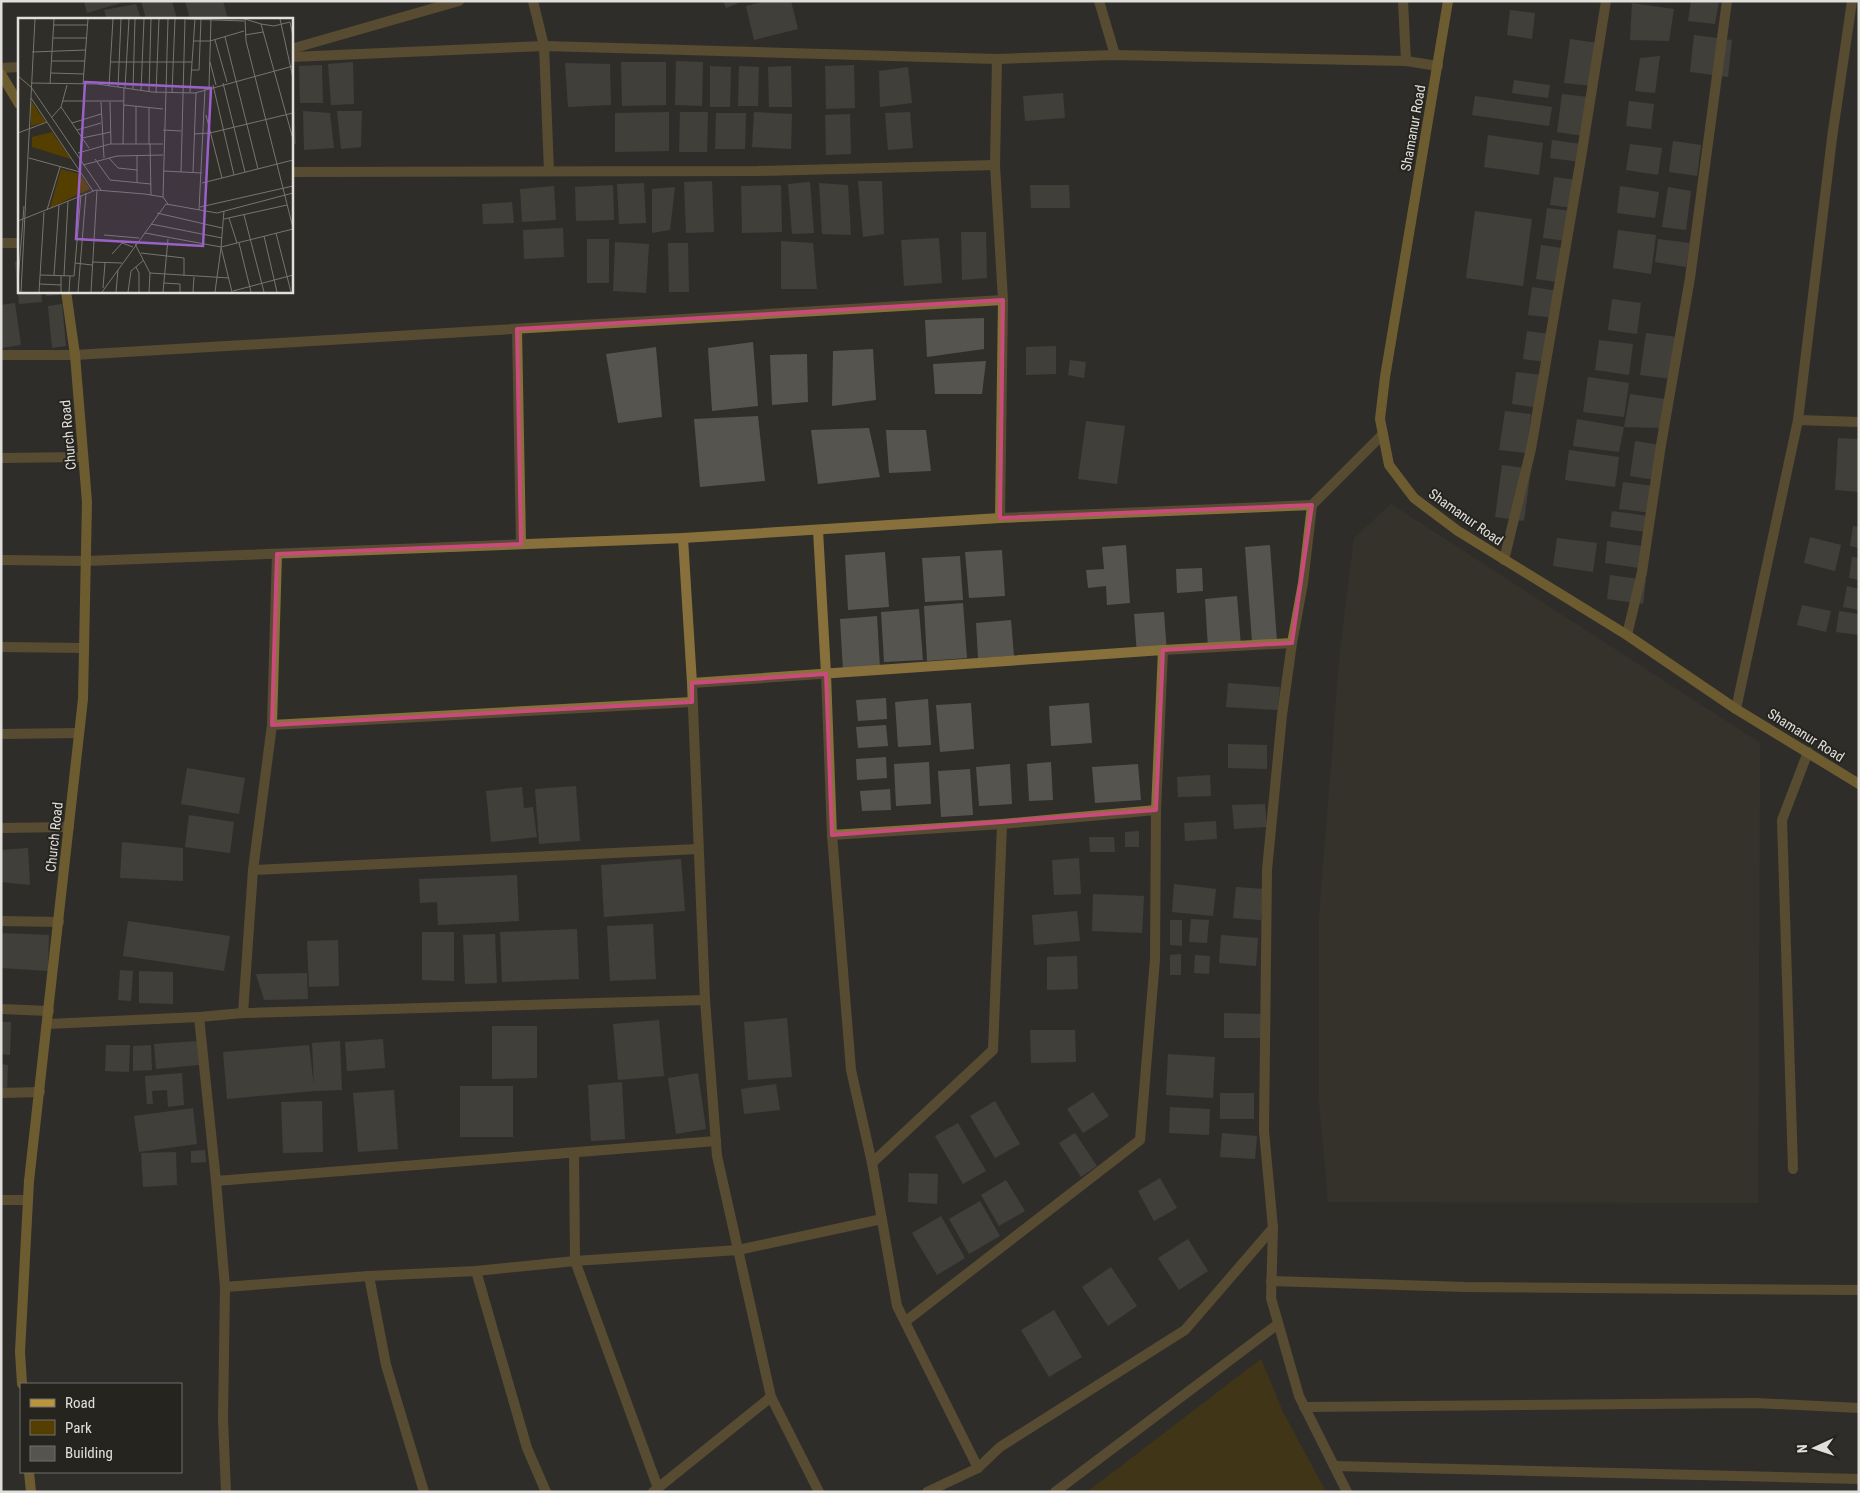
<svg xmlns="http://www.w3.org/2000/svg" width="1860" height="1493" font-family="'Roboto Condensed',sans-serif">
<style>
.built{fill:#3d382f}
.green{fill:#553f00}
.building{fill:#56544e}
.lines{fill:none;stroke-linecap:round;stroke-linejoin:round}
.minor{stroke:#88703c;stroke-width:10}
.secondary{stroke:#bb953b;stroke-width:10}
.marked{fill:none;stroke:#ca4a7b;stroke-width:4;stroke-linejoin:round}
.labels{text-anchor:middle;stroke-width:4;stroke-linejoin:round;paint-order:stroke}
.street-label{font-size:14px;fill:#e1dfdc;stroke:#26241f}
.inset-road{fill:none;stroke:#777571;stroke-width:1}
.view{fill:#9a62c8;fill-opacity:0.15;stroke:#9a62c8;stroke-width:2.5}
.inset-edge{fill:none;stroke:#e1dfdc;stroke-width:2.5}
</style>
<rect width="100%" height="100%" fill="#302e29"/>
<path class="built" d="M1391 504 1760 743 1758 1203 1328 1202 1319 1101V918L1340 651 1354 538Z"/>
<path class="green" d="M1261 1359 1283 1412 1326 1492H1087Z"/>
<g class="building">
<path d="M84 1H124V2L87 13Z"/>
<path d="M141 1H172L177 19H146Z"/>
<path d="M185 1H223L228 19H190Z"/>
<path d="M723 1H743L726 8Z"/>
<path d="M766 1H791L798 29 754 40 746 6Z"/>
<path d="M1691 1H1719L1715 24 1688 21Z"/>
<path d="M1632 3 1674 9 1669 41 1630 40Z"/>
<path d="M136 4 141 19H107L104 10Z"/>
<path d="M1510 10 1535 13 1532 39 1507 35Z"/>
<path d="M1694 35 1732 40 1728 77 1690 72Z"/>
<path d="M1570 39 1598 43 1593 86 1564 83Z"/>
<path d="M1660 56 1655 93 1635 91 1640 58Z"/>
<path d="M676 61 703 62 702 106 675 105Z"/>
<path d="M353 62 354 104 331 105 328 64Z"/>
<path d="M621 62H666V105L622 106Z"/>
<path d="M565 63 610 64 611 105 568 107Z"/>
<path d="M322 65 323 103H300L299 66Z"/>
<path d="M854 65 855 108 826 109 825 66Z"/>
<path d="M710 66 731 67 730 107H710Z"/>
<path d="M739 66 759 67 758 106H738Z"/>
<path d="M791 66 792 107H769L768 67Z"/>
<path d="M908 67 912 103 880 107 879 71Z"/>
<path d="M1514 80 1550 85 1548 98 1512 93Z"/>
<path d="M1063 93 1065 118 1025 121 1023 96Z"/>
<path d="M1562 94 1589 97 1584 136 1557 132Z"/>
<path d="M1475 96 1552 107 1549 126 1472 115Z"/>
<path d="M1629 101 1654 104 1651 129 1626 126Z"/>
<path d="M294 104 296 144H291V105Z"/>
<path d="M303 111 330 113 334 148 304 150Z"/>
<path d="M337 111H362L361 147 341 149Z"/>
<path d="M669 112V151L615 152V113Z"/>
<path d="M680 112H708L707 152H679Z"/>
<path d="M754 112 792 114 791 149 752 147Z"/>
<path d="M910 112 913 148 888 150 885 113Z"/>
<path d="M716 113H746L745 149H715Z"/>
<path d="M850 114 851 154 826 155 825 115Z"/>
<path d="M1488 135 1543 143 1539 175 1484 167Z"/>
<path d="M1552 140 1582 144 1580 162 1550 158Z"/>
<path d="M1673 141 1701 145 1697 176 1669 172Z"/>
<path d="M1630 144 1662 148 1658 175 1626 170Z"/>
<path d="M1554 177 1578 180 1574 208 1550 205Z"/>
<path d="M712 181 714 232 686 233 684 182Z"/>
<path d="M858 181H882L884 234 863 237Z"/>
<path d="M810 182 814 233 792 234 788 184Z"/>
<path d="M644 183 646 223 619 224 617 184Z"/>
<path d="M819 183 848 185 851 235 822 234Z"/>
<path d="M613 185 614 220 576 221 575 187Z"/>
<path d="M781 185 782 232 742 233 741 186Z"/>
<path d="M1030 185H1069L1070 208H1031Z"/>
<path d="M554 186 556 220 522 222 520 189Z"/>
<path d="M1620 186 1659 192 1655 218 1617 213Z"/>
<path d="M675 187 670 230 652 233V189Z"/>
<path d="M1668 187 1691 191 1686 230 1662 227Z"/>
<path d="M512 202 514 223 483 224 482 204Z"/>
<path d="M1547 208 1571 211 1567 241 1543 238Z"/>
<path d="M1475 211 1532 219 1523 286 1466 278Z"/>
<path d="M563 228 564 257 524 259 523 230Z"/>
<path d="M1618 230 1656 235 1651 274 1613 268Z"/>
<path d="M961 232H986L987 278 962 280Z"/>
<path d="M939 238 942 283 904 286 901 240Z"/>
<rect x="587" y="239" width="22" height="44"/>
<path d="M1658 239 1690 243 1686 267 1655 262Z"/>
<path d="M781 241 813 243 817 289H781Z"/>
<path d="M615 242 649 244 646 293 613 291Z"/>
<path d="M668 243H688L689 292H669Z"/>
<path d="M1541 245 1568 249 1564 283 1536 279Z"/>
<path d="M19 261V290H17L15 262Z"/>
<path d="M1532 287 1559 291 1555 318 1528 315Z"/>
<path d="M18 291H41L42 302 19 304Z"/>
<path d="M46 291H59V295L46 296Z"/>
<path d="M1612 299 1641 303 1637 334 1608 330Z"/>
<path d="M15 303 21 345 1 348V305Z"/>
<path d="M62 304 66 346 52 348 48 306Z"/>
<path d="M984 318V349L927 357 925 320Z"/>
<path d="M1527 331 1551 334 1547 362 1523 359Z"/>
<path d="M1646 333 1677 337 1671 379 1640 375Z"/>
<path d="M1599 340 1633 344 1629 375 1595 370Z"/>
<path d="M753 342 758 406 712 411 708 348Z"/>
<path d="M1056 346V374L1026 375V347Z"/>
<path d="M656 347 662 417 618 423 606 354Z"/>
<path d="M873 349 876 400 832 406 833 351Z"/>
<path d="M807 354 808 402 772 405 770 355Z"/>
<path d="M1070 360 1086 362 1084 378 1068 375Z"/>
<path d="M986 361 982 394H935L933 364Z"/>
<path d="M1516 372 1543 375 1539 408 1512 404Z"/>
<path d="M1588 377 1629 383 1624 417 1583 412Z"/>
<path d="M1630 394 1665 399 1660 428 1624 427Z"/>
<path d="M1505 411 1531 414 1526 453 1499 450Z"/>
<path d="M758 416 765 481 700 487 694 419Z"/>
<path d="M1577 419 1624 427 1619 452 1573 446Z"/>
<path d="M1086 421 1125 426 1117 484 1078 479Z"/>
<path d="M869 428 880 477 818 484 811 430Z"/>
<path d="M886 430H926L931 471 889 473Z"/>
<path d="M1838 438 1859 439V492L1835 490Z"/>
<path d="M1635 441 1660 445 1655 480 1630 476Z"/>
<path d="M1569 450 1619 457 1615 487 1565 480Z"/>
<path d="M1502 465 1531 469 1524 521 1495 517Z"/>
<path d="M1623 482 1655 486 1652 513 1619 509Z"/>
<path d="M1612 511 1648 516 1646 532 1610 527Z"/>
<path d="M1853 526 1859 527V548L1850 546Z"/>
<path d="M1810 537 1841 545 1835 571 1804 563Z"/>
<path d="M1557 538 1597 543 1593 572 1553 566Z"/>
<path d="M1607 541 1641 546 1639 568 1605 563Z"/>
<path d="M1126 545 1130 603 1107 605 1106 586 1088 588 1086 570 1104 569 1102 547Z"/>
<path d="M1270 545 1277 641 1252 642 1245 547Z"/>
<path d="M1002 550 1005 596 969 598 965 552Z"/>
<path d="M885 552 889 607 848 610 845 555Z"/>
<path d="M960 556 963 600 925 602 922 558Z"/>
<path d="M1852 557 1859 558V580L1849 578Z"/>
<path d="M1202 568 1203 591 1177 593 1176 569Z"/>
<path d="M1610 575 1646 580 1643 604 1607 599Z"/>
<path d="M1847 586 1859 589V610L1843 607Z"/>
<path d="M1237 596 1241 646 1208 648 1205 599Z"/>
<path d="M963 603 967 658 927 661 924 606Z"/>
<path d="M1802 605 1831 611 1826 632 1797 625Z"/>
<path d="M919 609 923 660 884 662 881 612Z"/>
<path d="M1839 611 1859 614V635L1836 632Z"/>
<path d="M1164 612 1167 653 1137 655 1134 614Z"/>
<path d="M877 616 880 668 843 671 840 619Z"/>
<path d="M1011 620 1014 656 978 658 976 623Z"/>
<path d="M1228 683 1280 687 1278 710 1226 707Z"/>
<path d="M886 698 887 719 858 721 856 700Z"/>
<path d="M928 699 931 745 898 747 895 702Z"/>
<path d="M971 703 974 749 940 752 936 705Z"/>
<path d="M1089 703 1092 743 1051 746 1049 706Z"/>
<path d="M886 725 888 746 858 748 856 727Z"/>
<path d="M1228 744 1267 745V769L1228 768Z"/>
<path d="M886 757 887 778 857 780 856 759Z"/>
<path d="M929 762 931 804 896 806 894 764Z"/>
<path d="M1051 762 1053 800 1029 801 1027 764Z"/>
<path d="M1010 764 1012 804 979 806 976 767Z"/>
<path d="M1138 764 1141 800 1095 803 1092 767Z"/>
<path d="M187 768 245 778 239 814 181 804Z"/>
<path d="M970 769 973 815 941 817 938 771Z"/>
<path d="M1210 775 1211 796 1178 797 1177 777Z"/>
<path d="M576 786 580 841 539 844 535 789Z"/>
<path d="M522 787 524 808 533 807 537 837 491 842 486 791Z"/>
<path d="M890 789 891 810 862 811 860 791Z"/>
<path d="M1265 804 1267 827 1234 829 1232 805Z"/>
<path d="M189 815 234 822 230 853 185 847Z"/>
<path d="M1216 821 1217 839 1185 841 1184 823Z"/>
<path d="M1139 831V847H1125V832Z"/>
<path d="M1089 837H1114L1115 852H1090Z"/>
<path d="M122 842 183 848V881L120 878Z"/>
<path d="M28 848 30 885 1 882V850Z"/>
<path d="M1079 858 1081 894 1054 895 1052 860Z"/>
<path d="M681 859 685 911 604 917 601 865Z"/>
<path d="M517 875 519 921 438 925 437 902 420 903 419 879Z"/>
<path d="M1174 884 1216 889 1213 916 1172 912Z"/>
<path d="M1236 887 1264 889 1261 920 1233 918Z"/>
<path d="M1093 894 1144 896 1142 933 1092 931Z"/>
<path d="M1077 911 1080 941 1034 945 1032 915Z"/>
<path d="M1191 919 1209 920 1207 943 1189 942Z"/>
<path d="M1170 920H1182V946L1170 945Z"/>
<path d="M128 921 230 936 224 971 123 956Z"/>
<path d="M653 924 656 979 610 981 607 926Z"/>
<path d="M577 929 579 979 502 982 500 932Z"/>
<path d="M422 932H454V981L422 980Z"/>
<path d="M1 933 49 935 48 971 1 968Z"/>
<path d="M495 934 497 983 465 984 463 935Z"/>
<path d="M1221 935 1258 938 1256 966 1219 963Z"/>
<path d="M338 940 339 986 309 987 307 941Z"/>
<path d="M1181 954V975H1170V955Z"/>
<path d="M1195 955 1210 956 1209 974 1194 973Z"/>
<path d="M1077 956 1078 989 1047 990V957Z"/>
<path d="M120 970 133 971 131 1001 118 1000Z"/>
<path d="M139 971 173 972V1004L139 1003Z"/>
<path d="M307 973 308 999 264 1000 256 974Z"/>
<path d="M1224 1013 1262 1014V1038H1224Z"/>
<path d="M787 1018 792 1077 748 1080 744 1022Z"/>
<path d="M659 1020 664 1076 618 1080 613 1024Z"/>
<path d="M1 1022H11L10 1055 1 1054Z"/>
<path d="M492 1026H537V1078L492 1079Z"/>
<path d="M1030 1030H1075L1076 1062 1031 1063Z"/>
<path d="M383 1039 385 1068 347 1071 345 1042Z"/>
<path d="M197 1041 199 1065 156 1069 154 1044Z"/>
<path d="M340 1041 342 1090 314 1091 227 1099 223 1052 309 1045 314 1086 312 1043Z"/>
<path d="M106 1045H130L129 1072 105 1071Z"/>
<path d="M151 1045 152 1070 133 1071V1046Z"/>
<path d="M1168 1054 1215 1057 1213 1098 1166 1095Z"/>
<path d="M1 1064 8 1065 7 1091 1 1090Z"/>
<path d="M182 1073 184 1105 168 1107 167 1090 152 1091 153 1104H147L145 1076Z"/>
<path d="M698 1073 706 1129 676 1134 668 1078Z"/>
<path d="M622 1082 625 1139 591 1141 588 1085Z"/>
<path d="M776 1084 780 1110 744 1114 741 1089Z"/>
<rect x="460" y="1086" width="53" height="51"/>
<path d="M394 1090 398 1149 358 1152 353 1093Z"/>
<path d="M1093 1092 1109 1116 1083 1133 1067 1109Z"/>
<rect x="1220" y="1093" width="34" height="26"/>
<path d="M322 1101 323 1152 283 1153 281 1102Z"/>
<path d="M995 1101 1020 1144 995 1158 970 1116Z"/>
<path d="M1170 1107 1210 1109 1209 1135 1169 1133Z"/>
<path d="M193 1108 197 1144 139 1152 134 1116Z"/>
<path d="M958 1123 986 1171 963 1184 935 1136Z"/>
<path d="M1075 1133 1097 1166 1081 1177 1059 1143Z"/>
<path d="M1222 1133 1257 1136 1255 1159 1220 1157Z"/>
<path d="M205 1150 206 1162 191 1163V1151Z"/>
<path d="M176 1152 177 1185 143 1187 141 1153Z"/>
<path d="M909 1173 938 1174 937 1204 908 1202Z"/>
<path d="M1160 1178 1177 1208 1154 1221 1138 1191Z"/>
<path d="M1006 1180 1025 1211 999 1226 981 1195Z"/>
<path d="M980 1201 1000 1236 969 1254 949 1219Z"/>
<path d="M941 1216 965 1258 937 1275 912 1233Z"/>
<path d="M1188 1239 1208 1271 1179 1290 1158 1258Z"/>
<path d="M1111 1267 1137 1306 1108 1326 1082 1287Z"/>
<path d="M1054 1310 1082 1357 1049 1377 1021 1330Z"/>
</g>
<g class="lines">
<g class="minor">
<path d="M533 1 544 46 549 171"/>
<path d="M1099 1 1115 55"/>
<path d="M1403 1 1406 61"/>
<path d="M291 49 459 1"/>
<path d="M291 57 544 46 997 59 1115 55 1406 61 1438 66"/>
<path d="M997 59 995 165 1003 300 1000 518"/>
<path d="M1 68 19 67"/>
<path d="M291 172 758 171 995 165"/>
<path d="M1 243H19"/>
<path d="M517 329 521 544"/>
<path d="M1 355H75L1003 300"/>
<path d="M1798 420 1859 422"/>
<path d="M1 458 83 457"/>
<path d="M818 530 826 674 832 835 851 1070 872 1163 897 1306 978 1468"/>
<path d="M683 538 692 683 705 1000 717 1156 771 1397 819 1492"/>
<path d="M1 560 86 561 683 538 1000 518 1312 505"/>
<path d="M1504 560 1531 449 1581 158 1606 1"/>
<path d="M1627 635 1642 572 1661 445 1690 278 1727 1"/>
<path d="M1 647 84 648"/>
<path d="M692 683 1163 650 1292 643"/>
<path d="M1736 709 1798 420 1832 138 1852 1"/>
<path d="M272 725 692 702"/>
<path d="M1 734 79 733"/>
<path d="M1 828 69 827"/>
<path d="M832 835 1002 824 1156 810"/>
<path d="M253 870 698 849"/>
<path d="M1 921 59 922"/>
<path d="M1 1009 49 1011"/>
<path d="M243 1013 253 870 272 725 277 554"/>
<path d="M199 1017 216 1181 225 1287 223 1419 226 1492"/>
<path d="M48 1024 199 1017 243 1013 705 1000"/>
<path d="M1 1093 40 1092"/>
<path d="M574 1153 575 1261 658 1488"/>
<path d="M872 1163 993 1050 1002 824"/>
<path d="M1793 1169 1782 820 1808 752"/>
<path d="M216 1181 716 1141"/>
<path d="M1 1200H28"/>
<path d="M476 1271 527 1448 546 1492"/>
<path d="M369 1276 386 1365 424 1492"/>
<path d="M1271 1281 1465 1287 1859 1290"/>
<path d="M225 1287 369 1276 476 1271 575 1261 738 1250 882 1219"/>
<path d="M906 1321 1140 1140 1155 959 1156 810 1163 650"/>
<path d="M1304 1407 1756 1403 1859 1408"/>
<path d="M1334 1466 1859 1479"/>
<path d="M653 1492 771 1397"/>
<path d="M927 1492 978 1468 1000 1447 1185 1330 1273 1228"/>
<path d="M1055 1492 1278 1324"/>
<path d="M1347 1492 1299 1396 1271 1298 1273 1228 1264 1131 1267 870 1282 715 1292 643 1303 583 1312 505 1383 434"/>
</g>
<g class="secondary">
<path d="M1448 1 1385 377 1380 419 1389 465 1414 498 1458 531 1627 635 1736 709 1859 784"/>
<path d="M1 74 19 104"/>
<path d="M22 1384 20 1352 29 1181 83 699 87 502 75 355 66 291"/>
<path d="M29 1472 31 1492"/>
</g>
</g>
<path d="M0 0H1860V1493H0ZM1003 300 1000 518 1312 505 1292 643 1163 650 1156 810 832 835 826 674 692 683V702L272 725 277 554 521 544 517 329Z" fill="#302e29" fill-opacity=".55" fill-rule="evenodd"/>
<path class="marked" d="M1003 300 1000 518 1312 505 1292 643 1163 650 1156 810 832 835 826 674 692 683V702L272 725 277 554 521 544 517 329Z"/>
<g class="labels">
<g class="street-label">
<text transform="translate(1413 128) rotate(-80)" y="5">Shamanur Road</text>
<text transform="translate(68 435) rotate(-95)" y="5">Church Road</text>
<text transform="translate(1466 517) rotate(35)" y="5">Shamanur Road</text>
<text transform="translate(1806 735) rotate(32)" y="5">Shamanur Road</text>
<text transform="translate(54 837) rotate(-84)" y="5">Church Road</text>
</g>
</g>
<g transform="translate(18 18)">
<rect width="275" height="275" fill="#302e29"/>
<path d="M13 83 28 104 13 108ZM34 114 53 141 14 129V119ZM43 151 62 156 72 171 32 190Z" fill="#553f00"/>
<path class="inset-road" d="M169 1 226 3M227 1 228 23 275 210M227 1 243 6M262 1 275 60M36 7H70M227 17 245 14M275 18 272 4 256 8 243 6 275 121M207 19 240 151M35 20H69M197 22 209 64M175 23H192L226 13M14 34 68 32M34 43H67M93 44H174M192 44 198 67M174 52H181L183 1M33 55 66 56M0 58 13 69 83 172M13 65 79 66 134 74 177 75 275 48M205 65 227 154M32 66 36 1M65 66 70 1M91 68 95 1M100 69 103 1M191 69 193 1M107 70 111 1M115 71 117 1M123 73 126 1M131 74 133 1M172 74 177 1M138 75 141 1M154 75 157 1M13 80 75 173M45 83H106M83 84 86 140M92 84 93 126M106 87 145 91M43 89 71 130M131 90V126M188 97 204 160M34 99 43 89 49 67M54 105 83 96M59 112 83 105M145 112 163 113M0 115 29 104M176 116 192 115 275 95M64 120 93 114M105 126 106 70M118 126V88M132 126 133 177M60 135 92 126H145M119 137V165M11 140 62 154M91 140 100 150 119 152M77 141 92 162 133 166M65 147 99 138 145 137M145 153 184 155M163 154 167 1M175 154 178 75M216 157 275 142M184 165 216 157 195 67M145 179 150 1M182 189 275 168M29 192 42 149M181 192 187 71M206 193 203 229 214 274M139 195 204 210M226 197 246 274M211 200 219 225M206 201 269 187M0 203 78 172 127 176 145 179 150 186M133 206 204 220M127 215 203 229 275 211M258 215 273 274M86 217 121 220M246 218 259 274M221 225 233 274M117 226 132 255 211 260M123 235 166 240V258M94 236 104 225 115 229M74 244 104 245M57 245 74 247M118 249 121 255V274M22 257 56 258 63 177M36 257 41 187M46 258 50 183M0 264 6 188M146 265 162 266V274M22 266 43 267M85 270 87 245M215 273 275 257M3 274 17 1M21 274 26 194M43 274V258M51 274 52 258M60 274 68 175M73 274 79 172M84 274 148 186 199 195 275 175M98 274 100 252M110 274 113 253 126 242M131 274 132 255M145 274 150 221M175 274 176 259M197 274 203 230"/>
<path class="view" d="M67 64 193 70 185 228 58 221Z"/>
<rect width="275" height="275" class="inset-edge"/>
</g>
<rect width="1860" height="1493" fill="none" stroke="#e1dfdc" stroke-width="5"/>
<rect x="20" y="1383" width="162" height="90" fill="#26241f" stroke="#716f6b"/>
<rect x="30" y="1399" width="25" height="8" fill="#bb953b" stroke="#716f6b"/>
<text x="65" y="1408" font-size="15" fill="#e1dfdc">Road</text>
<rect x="30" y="1420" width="25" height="15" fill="#553f00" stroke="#716f6b"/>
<text x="65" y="1433" font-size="15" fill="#e1dfdc">Park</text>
<rect x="30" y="1446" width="25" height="15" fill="#56544e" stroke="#716f6b"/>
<text x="65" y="1458" font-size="15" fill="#e1dfdc">Building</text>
<g transform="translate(1815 1448) rotate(267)" stroke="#26241f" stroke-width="4" paint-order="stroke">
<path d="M0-4L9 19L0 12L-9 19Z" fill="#e1dfdc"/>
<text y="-8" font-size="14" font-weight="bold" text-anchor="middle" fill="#e1dfdc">N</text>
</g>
</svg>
